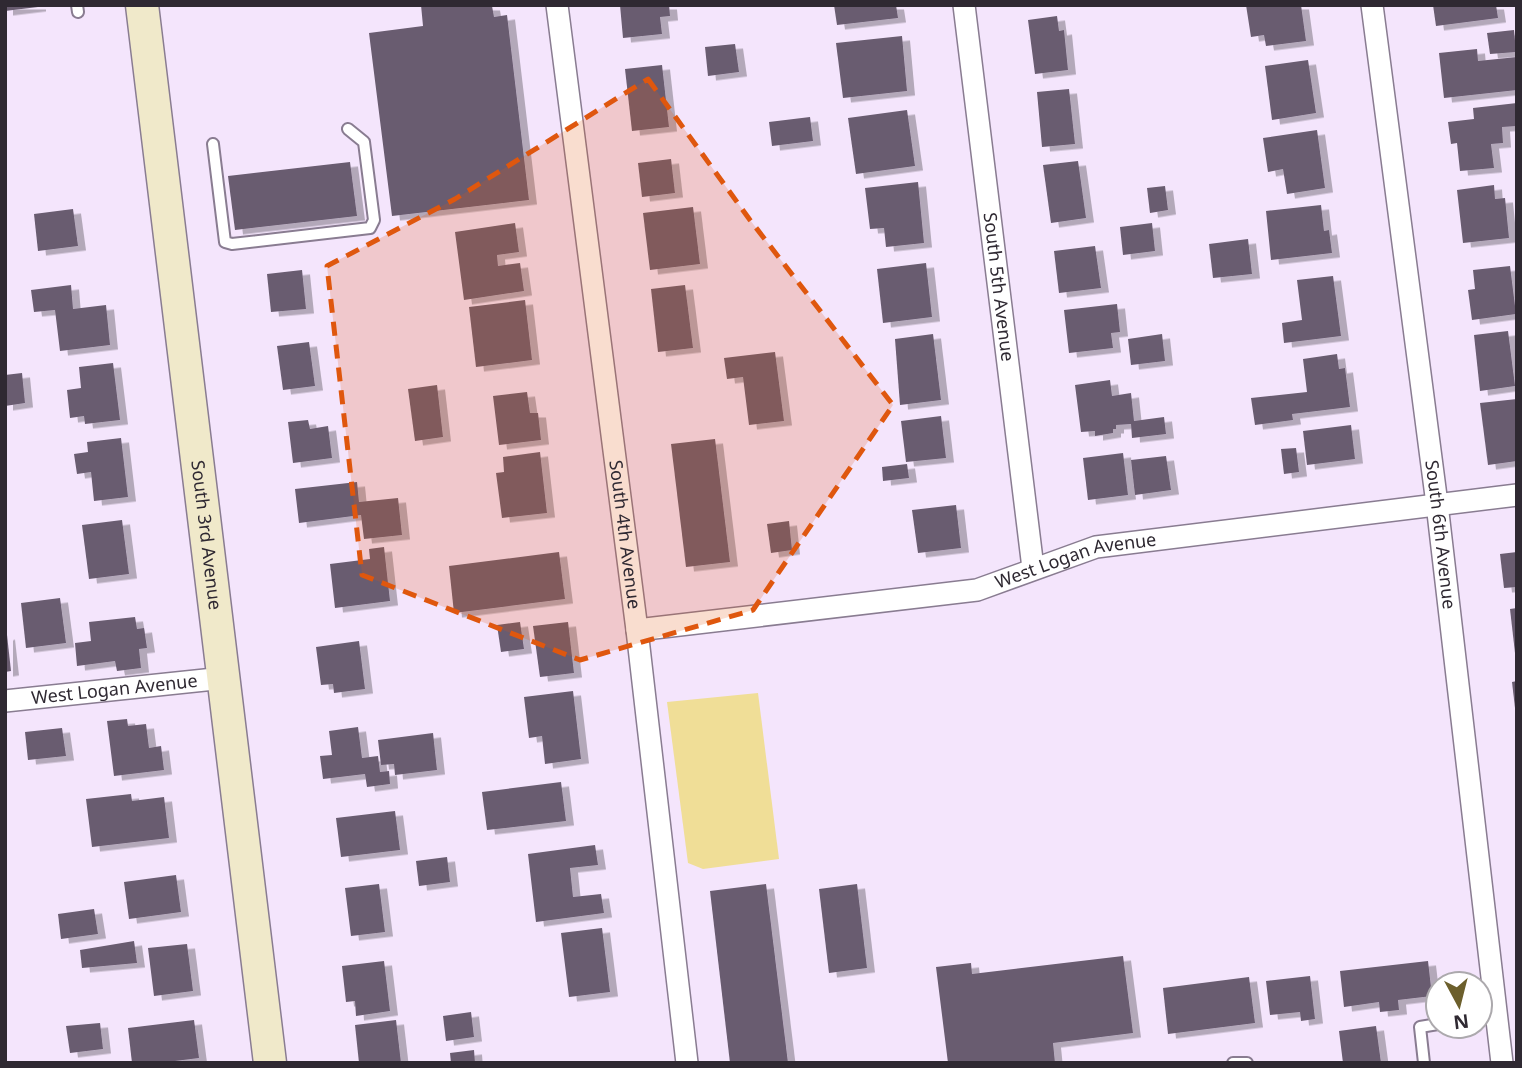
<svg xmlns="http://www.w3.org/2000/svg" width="1522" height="1068" font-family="'Noto Sans',sans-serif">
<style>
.green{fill:#f0de97}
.building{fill:#695c70;filter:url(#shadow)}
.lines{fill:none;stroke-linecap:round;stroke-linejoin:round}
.lane-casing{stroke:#897c91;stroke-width:14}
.street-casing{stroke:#897c91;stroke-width:24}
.secondary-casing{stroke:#897c91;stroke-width:35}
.lane{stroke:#fff;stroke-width:10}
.street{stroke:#fff;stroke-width:21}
.secondary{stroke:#f0e9ca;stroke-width:32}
.marked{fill:#df570e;fill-opacity:0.2;stroke:#df570e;stroke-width:5;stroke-dasharray:14 9;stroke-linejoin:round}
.labels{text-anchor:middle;stroke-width:7;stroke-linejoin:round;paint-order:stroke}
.street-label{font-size:18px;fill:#2f2932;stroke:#fff}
</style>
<defs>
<filter id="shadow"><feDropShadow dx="8" dy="4.5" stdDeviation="0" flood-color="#0004"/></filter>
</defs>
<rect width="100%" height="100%" fill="#f4e5fc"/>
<path class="green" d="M758 693 779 859 703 869 688 863 667 702Z"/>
<g class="building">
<path d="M5 5H38V7L5 11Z"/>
<path d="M421 5 492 6 494 17 507 15 529 200 392 216 369 33 423 26Z"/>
<path d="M620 5H669L670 16 660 17 662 34 623 38Z"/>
<path d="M834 5H896L898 18 837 25Z"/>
<path d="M1246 5H1301L1306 41 1266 46 1264 35 1251 37Z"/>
<path d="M1433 5H1496L1498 18 1436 26Z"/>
<path d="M1057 16 1059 31 1064 30 1068 70 1035 74 1028 20Z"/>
<path d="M1514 30 1516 52 1490 54 1487 33Z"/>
<path d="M902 36 907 91 843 98 836 43Z"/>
<path d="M735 44 739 72 708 76 705 47Z"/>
<path d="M1477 49 1478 61 1517 57V90L1444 98 1439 53Z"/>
<path d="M1308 60 1316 113 1272 120 1265 66Z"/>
<path d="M662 65 669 127 632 131 625 69Z"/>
<path d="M1069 89 1075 144 1042 147 1037 92Z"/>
<path d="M1517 103V126L1502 127 1503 143 1491 144 1494 168 1460 171 1457 143 1451 144 1448 122 1474 119 1473 108Z"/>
<path d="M907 110 915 166 856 174 848 118Z"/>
<path d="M810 117 813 141 772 146 769 122Z"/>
<path d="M1317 130 1325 188 1287 194 1283 169 1268 172 1263 138Z"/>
<path d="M671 159 675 193 642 197 638 163Z"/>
<path d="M1078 161 1086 218 1051 223 1043 165Z"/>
<path d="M350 162 357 216 235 230 228 176Z"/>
<path d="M918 182 924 243 886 247 884 228 870 229 865 188Z"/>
<path d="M1494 185 1495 199 1505 198 1509 238 1463 243 1457 190Z"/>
<path d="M1165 186 1168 210 1150 213 1147 188Z"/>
<path d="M1321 205 1324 231 1329 230 1332 253 1271 260 1266 211Z"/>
<path d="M693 207 700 264 650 270 643 213Z"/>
<path d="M73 209 78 246 38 251 34 214Z"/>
<path d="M515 223 519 252 497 255 498 266 520 263 524 291 464 300 455 232Z"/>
<path d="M1152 223 1155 251 1123 255 1120 227Z"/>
<path d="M1248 239 1252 274 1213 278 1209 244Z"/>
<path d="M1095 246 1101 288 1059 293 1054 251Z"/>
<path d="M926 263 932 317 883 323 877 269Z"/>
<path d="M1510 266 1516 314 1472 320 1468 290 1475 289 1473 270Z"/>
<path d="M302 270 306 309 271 312 267 274Z"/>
<path d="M1333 276 1341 336 1284 343 1282 323 1302 320 1297 280Z"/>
<path d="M71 285 73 309 106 305 110 345 60 351 55 310 34 312 31 290Z"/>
<path d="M685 285 693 348 658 352 651 289Z"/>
<path d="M525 300 532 360 476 367 469 307Z"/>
<path d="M1117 304 1120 332 1111 333 1113 348 1069 353 1064 310Z"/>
<path d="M1508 331 1515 386 1480 391 1474 335Z"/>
<path d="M933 334 941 400 900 405 895 339Z"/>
<path d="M1162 334 1165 361 1131 365 1128 339Z"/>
<path d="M309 342 315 386 283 390 277 346Z"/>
<path d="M775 352 784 421 749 425 743 377 727 379 724 358Z"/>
<path d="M1337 354 1339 369 1345 368 1350 407 1292 414 1293 420 1255 425 1251 398 1307 392 1303 359Z"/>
<path d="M113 363 120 420 85 424 84 416 70 418 67 390 81 388 79 367Z"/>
<path d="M22 373 25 403 5 406V375Z"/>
<path d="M1110 380 1112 396 1131 393 1134 421 1164 417 1166 434 1132 438 1131 424 1116 425V429H1113V433L1095 436V431L1081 432 1075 385Z"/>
<path d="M437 385 443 437 415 441 408 389Z"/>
<path d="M527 392 530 413H538L541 440 499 445 493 396Z"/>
<path d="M1517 399V461L1488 465 1480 403Z"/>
<path d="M941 416 946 458 906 462 901 421Z"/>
<path d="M308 420 310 429 328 426 332 458 293 463 288 422Z"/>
<path d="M1351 425 1355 459 1307 465 1303 431Z"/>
<path d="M121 438 128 497 94 501 91 472 77 474 74 454 88 452 87 442Z"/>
<path d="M715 439 730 562 686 567 671 444Z"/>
<path d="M1296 448 1299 472 1284 474 1281 449Z"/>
<path d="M540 452 547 513 502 518 496 473 504 472 503 457Z"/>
<path d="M1123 453 1128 495 1088 500 1083 458Z"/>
<path d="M1166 456 1171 490 1135 495 1131 460Z"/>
<path d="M907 464 909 478 883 481 882 467Z"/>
<path d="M357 482 359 502 398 498 402 535 364 539 361 515 299 523 295 489Z"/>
<path d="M956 505 961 548 918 553 912 510Z"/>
<path d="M122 520 129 574 89 579 82 525Z"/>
<path d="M789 521 792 550 771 553 767 524Z"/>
<path d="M384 547 390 601 335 608 330 564 370 559 369 549Z"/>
<path d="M559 552 565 599 454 613 449 566Z"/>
<path d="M1517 552V587L1504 588 1500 554Z"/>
<path d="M60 598 66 643 26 648 21 603Z"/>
<path d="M1517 608V653H1515L1510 609Z"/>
<path d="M135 617 137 629 144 628 147 648 139 649 141 668 117 671 115 661 77 666 75 643 91 641 89 622Z"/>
<path d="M520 622 524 649 501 652 497 625Z"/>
<path d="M568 622 574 673 540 677 533 626Z"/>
<path d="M7 635 11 671 5 672V636Z"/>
<path d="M359 641 365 689 334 693 333 684 321 685 316 647Z"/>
<path d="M1517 681V708H1515L1512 682Z"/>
<path d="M573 691 581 759 545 764 542 736 529 738 524 697Z"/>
<path d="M127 719 128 726 146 724 149 748 161 746 164 770 114 776 107 721Z"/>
<path d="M358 727 362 758 378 756 380 772 389 771 390 784 367 787 365 774 323 779 320 756 332 755 329 731Z"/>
<path d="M62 728 66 756 28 760 25 732Z"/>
<path d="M433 733 437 770 395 775 394 764 381 765 378 740Z"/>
<path d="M561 782 566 821 487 830 482 792Z"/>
<path d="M131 794 132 801 164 797 169 838 92 847 86 799Z"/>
<path d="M395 811 400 850 341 857 336 818Z"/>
<path d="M595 845 598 865 570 868 573 897 601 894 604 913 536 922 528 854Z"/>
<path d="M447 857 450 882 419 886 416 861Z"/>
<path d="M176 875 181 912 129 919 124 882Z"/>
<path d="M379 884 385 932 351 936 345 888Z"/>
<path d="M766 884 788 1063H730L710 891Z"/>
<path d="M857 884 867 968 829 973 819 889Z"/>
<path d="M94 909 98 934 61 939 58 914Z"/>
<path d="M602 928 610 992 569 997 561 933Z"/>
<path d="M134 941 137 963 82 968 80 950Z"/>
<path d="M187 944 193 991 154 996 148 948Z"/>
<path d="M1123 956 1133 1033 1053 1043 1055 1063H948L936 967 971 963 972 974Z"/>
<path d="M384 961 390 1011 356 1016 355 1001 346 1002 342 966Z"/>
<path d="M1428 961 1432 996 1398 1000 1399 1010 1380 1012 1379 1002 1344 1007 1340 971Z"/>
<path d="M1310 976 1315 1019 1301 1021 1300 1012 1270 1015 1266 981Z"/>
<path d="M1249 977 1255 1023 1168 1034 1163 988Z"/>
<path d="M471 1012 474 1037 446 1041 443 1016Z"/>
<path d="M194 1020 199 1058 159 1063H132L128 1028Z"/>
<path d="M396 1020 401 1063H359L355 1025Z"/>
<path d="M100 1023 103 1049 70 1053 66 1026Z"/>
<path d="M1376 1026 1381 1063H1343L1339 1031Z"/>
<path d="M474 1050 475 1063H451L450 1053Z"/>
</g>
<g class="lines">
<defs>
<g id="lane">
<path d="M77 5 78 12"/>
<path d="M213 144 225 242 232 244 370 228 374 220 364 142 348 129"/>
<path d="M1233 1063H1247"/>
<path d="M1424 1063 1420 1027 1438 1024"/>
</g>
<g id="street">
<path id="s1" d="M557 5 637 630 687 1063"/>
<path id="s2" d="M964 5 1033 568"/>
<path id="s3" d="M1372 5 1437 504 1502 1063"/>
<path id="s4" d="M637 630 977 590 1096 547 1517 495"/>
<path id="s5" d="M5 701 224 678"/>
</g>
<g id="secondary">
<path id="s6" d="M142 5 270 1063"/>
</g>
</defs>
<use href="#lane" class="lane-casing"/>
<use href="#street" class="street-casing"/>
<use href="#secondary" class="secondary-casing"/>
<use href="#lane" class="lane"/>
<use href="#street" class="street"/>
<use href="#secondary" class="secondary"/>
</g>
<path class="marked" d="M648 79 750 220 893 405 753 610 580 660 362 575 327 266 455 199Z"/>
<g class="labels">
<g class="street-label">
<text dy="6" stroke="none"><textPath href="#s2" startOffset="284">South 5th Avenue</textPath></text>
<text dy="6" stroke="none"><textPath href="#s6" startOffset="534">South 3rd Avenue</textPath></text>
<text dy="6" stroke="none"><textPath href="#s1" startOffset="534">South 4th Avenue</textPath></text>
<text dy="6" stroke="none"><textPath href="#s3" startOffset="534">South 6th Avenue</textPath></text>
<text dy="6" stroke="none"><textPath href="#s4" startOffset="446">West Logan Avenue</textPath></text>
<text dy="6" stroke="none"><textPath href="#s5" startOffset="110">West Logan Avenue</textPath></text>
</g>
</g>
<rect width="1522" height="1068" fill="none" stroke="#2f2932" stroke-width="14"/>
<g transform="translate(1459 1005) rotate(173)"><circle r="33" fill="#ffffff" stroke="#aca9ad" stroke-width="2"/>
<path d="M0-5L12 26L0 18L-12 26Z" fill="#6c5f2c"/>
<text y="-10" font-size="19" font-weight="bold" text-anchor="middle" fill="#2f2932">N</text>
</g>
</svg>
